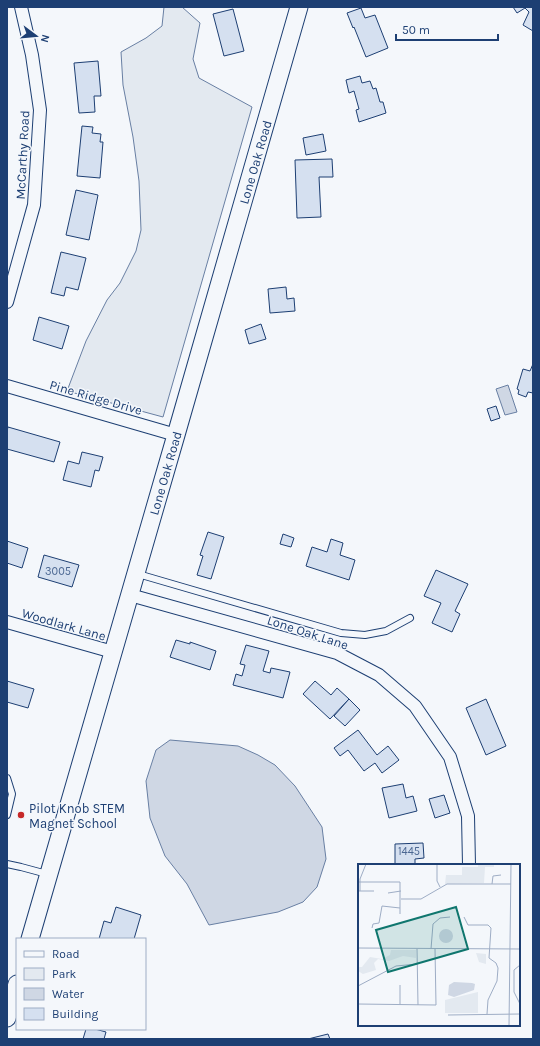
<svg xmlns="http://www.w3.org/2000/svg" width="540" height="1046" font-family="Karla,sans-serif">
<style>
.green{fill:#e3e9f0;stroke:#687fa3}
.water{fill:#cfd7e4;stroke:#687fa3}
.building{fill:#d5e0f0;stroke:#1d3f73}
.lines{fill:none;stroke-linecap:round;stroke-linejoin:round}
.lane-casing{stroke:#1d3f73;stroke-width:8}
.street-casing{stroke:#1d3f73;stroke-width:14}
.secondary-casing{stroke:#1d3f73;stroke-width:19}
.lane{stroke:#f4f7fb;stroke-width:6}
.street{stroke:#f4f7fb;stroke-width:12}
.secondary{stroke:#f4f7fb;stroke-width:17}
.poi-dot{fill:#c62828;stroke:#f4f7fb;stroke-width:1.5}
.labels{text-anchor:middle;stroke-width:3;stroke-linejoin:round;paint-order:stroke}
.number-label{font-size:11px;fill:#4b6792}
.street-label{font-size:13px;fill:#1d3f73;stroke:#f4f7fb}
.poi-label{font-size:13px;fill:#1d3f73;stroke:#f4f7fb;text-anchor:start}
.inset-road{fill:none;stroke:#9eadc5;stroke-width:1}
.view{fill:#0f766e;fill-opacity:0.15;stroke:#0f766e;stroke-width:2}
.inset-edge{fill:none;stroke:#1d3f73;stroke-width:2}
</style>
<rect width="100%" height="100%" fill="#f4f7fb"/>
<path class="green" d="M164 7H182L200 23 193 59 199 78 252 107 163 417 67 391 86 341 107 300 120 283 136 251 141 230 139 181 133 137 123 85 121 52 146 38 162 26Z"/>
<g class="water">
<path d="M508 385 517 412 505 415 496 389Z"/>
<path d="M170 740 238 746 258 755 275 765 295 786 322 827 326 859 317 887 303 902 278 912 209 925 187 884 165 856 150 818 146 781 156 750Z"/>
</g>
<g class="building">
<path d="M513 7H533V31L523 25 529 12 525 8 517 13Z"/>
<path d="M361 8 365 18 375 15 388 48 366 57 354 27 353 28 347 13Z"/>
<path d="M233 9 244 51 224 56 213 14Z"/>
<path d="M98 61 101 96H94L95 112 79 113 74 63Z"/>
<path d="M360 76 362 83 370 81 373 89 376 88 380 102H383L386 113 359 122 356 110 359 109 354 91 349 93 346 80Z"/>
<path d="M82 126 93 127 92 133 101 134 100 142H103L100 178 77 176Z"/>
<path d="M323 134 326 151 306 155 303 138Z"/>
<path d="M332 159 333 177H319L321 217 297 218 295 160Z"/>
<path d="M76 190 98 195 89 240 66 235Z"/>
<path d="M61 252 86 258 78 290 66 287 64 296 51 293Z"/>
<path d="M286 287 287 299 294 298 295 311 270 313 268 289Z"/>
<path d="M39 317 69 326 62 349 33 340Z"/>
<path d="M261 324 266 339 249 344 245 330Z"/>
<path d="M533 364V393L528 392 526 397 518 394 519 390 517 389 523 369 530 371Z"/>
<path d="M496 406 500 418 491 421 487 409Z"/>
<path d="M8 427 60 442 54 462 7 449V431Z"/>
<path d="M82 452 103 457 99 471 95 470 91 487 63 480 68 461 79 464Z"/>
<path d="M208 532 224 537 211 579 197 575 203 556 200 555Z"/>
<path d="M283 534 294 538 291 547 280 544Z"/>
<path d="M331 539 343 543 340 555 355 560 349 580 306 566 312 547 327 552Z"/>
<path d="M7 541 28 548 22 568 7 563Z"/>
<path d="M44 555 79 565 72 587 38 577Z"/>
<path d="M436 570 468 584 455 611 460 614 452 632 432 623 441 603 424 596Z"/>
<path d="M176 640 190 644V642L216 651 210 670 170 657Z"/>
<path d="M246 645 269 651 263 671 270 673 271 668 290 672 283 698 233 685 236 674 242 676 245 665 240 664Z"/>
<path d="M7 681 34 689 28 708 7 702Z"/>
<path d="M315 681 331 695 337 688 349 699 330 719 303 694Z"/>
<path d="M349 699 360 710 345 726 334 716Z"/>
<path d="M486 699 506 746 486 755 466 708Z"/>
<path d="M358 730 377 755 388 746 399 760 382 773 375 763 364 771 348 750 340 756 334 748Z"/>
<path d="M403 784 406 798 413 796 417 811 389 818 382 788Z"/>
<path d="M444 795 450 813 435 818 429 799Z"/>
<path d="M423 843 424 858 415 859V865H395V844Z"/>
<path d="M116 907 141 915 134 939H99L104 921 111 923Z"/>
<path d="M86 1029H95L106 1032 104 1039H83Z"/>
<path d="M328 1034 330 1039H308Z"/>
</g>
<g class="lines">
<defs>
<g id="lane">
<path d="M138 574 341 633 365 635 386 631 410 618"/>
<path d="M7 778 12 794 7 815"/>
<path d="M7 864 21 867 47 874"/>
</g>
<g id="street">
<path d="M7 302 34 205 40 110 32 55 21 7"/>
<path d="M7 386 176 435"/>
<path d="M130 595 337 653 379 675 415 706 450 757 468 816 469 865"/>
<path d="M7 622 113 652"/>
</g>
<g id="secondary">
<path d="M30 939 176 435 299 7"/>
<path d="M7 1018 17 984"/>
</g>
</defs>
<use href="#lane" class="lane-casing"/>
<use href="#street" class="street-casing"/>
<use href="#secondary" class="secondary-casing"/>
<use href="#lane" class="lane"/>
<use href="#street" class="street"/>
<use href="#secondary" class="secondary"/>
</g>
<circle class="poi-dot" cx="21" cy="815" r="4"/>
<g class="labels">
<g class="number-label">
<text x="58" y="575">3005</text>
<text x="409" y="855">1445</text>
</g>
<g class="street-label">
<text transform="translate(22 155) rotate(-87)" y="5">McCarthy Road</text>
<text transform="translate(255 162) rotate(-74)" y="5">Lone Oak Road</text>
<text transform="translate(96 397) rotate(16)" y="5">Pine Ridge Drive</text>
<text transform="translate(165 473) rotate(-74)" y="5">Lone Oak Road</text>
<text transform="translate(64 624) rotate(16)" y="5">Woodlark Lane</text>
<text transform="translate(308 632) rotate(18)" y="5">Lone Oak Lane</text>
</g>
<g class="poi-label">
<text x="29" y="813">Pilot Knob STEM<tspan x="29" dy="15">Magnet School</tspan></text>
</g>
</g>
<g transform="translate(358 864)">
<rect width="162" height="162" fill="#f4f7fb"/>
<path d="M120 0H136V3H127L126 19 87 20 88 11H104V3H120ZM33 86H58V94L45 92 31 97 20 95 16 99 18 106 5 110 0 107V103H4L12 93 24 95 32 91ZM118 89 128 90V100L121 98ZM120 128V149H87V136Z" fill="#e3e9f0"/>
<path d="M81 72a7 7 0 1 1 14 0a7 7 0 1 1-14 0ZM96 118 114 119 117 120 116 126 96 133 90 131 91 121Z" fill="#cfd7e4"/>
<path class="inset-road" d="M79 0V17L82 23M0 18H42V50M134 20 135 12 143 11M0 27H16M2 27V15L8 0M30 29 43 27M43 35H63L89 20H153M106 53 110 61H130L133 64 131 94 138 99 140 104 139 117 130 136 129 150M14 64 15 60 21 59 24 42 42 44M0 84 162 85M59 85 60 141M73 85 75 60 82 54 92 53M162 101 156 106V128L162 140M0 122 38 102 59 100M0 140 78 141 77 85M42 140V121M90 151 162 150M151 162 153 0"/>
<path class="view" d="M98 43 110 85 30 108 18 66Z"/>
<rect width="162" height="162" class="inset-edge"/>
</g>
<rect width="540" height="1046" fill="none" stroke="#1d3f73" stroke-width="16"/>
<rect x="16" y="938" width="130" height="92" fill="#f4f7fb" stroke="#9eadc5"/>
<rect x="24" y="951" width="20" height="6" fill="#f4f7fb" stroke="#9eadc5"/>
<text x="52" y="958" font-size="12" fill="#1d3f73">Road</text>
<rect x="24" y="968" width="20" height="12" fill="#e3e9f0" stroke="#9eadc5"/>
<text x="52" y="978" font-size="12" fill="#1d3f73">Park</text>
<rect x="24" y="988" width="20" height="12" fill="#cfd7e4" stroke="#9eadc5"/>
<text x="52" y="998" font-size="12" fill="#1d3f73">Water</text>
<rect x="24" y="1008" width="20" height="12" fill="#d5e0f0" stroke="#9eadc5"/>
<text x="52" y="1018" font-size="12" fill="#1d3f73">Building</text>
<g transform="translate(36 36) rotate(106)" stroke="#f4f7fb" stroke-width="3" paint-order="stroke">
<path d="M0-3L7 15L0 10L-7 15Z" fill="#1d3f73"/>
<text y="-6" font-size="11" font-weight="bold" text-anchor="middle" fill="#1d3f73">N</text>
</g>
<path d="M396 34v6h102v-6" fill="none" stroke="#1d3f73" stroke-width="2"/>
<text x="402" y="34" font-size="12" fill="#1d3f73" stroke="#f4f7fb" stroke-width="3" paint-order="stroke">50 m</text>
</svg>
